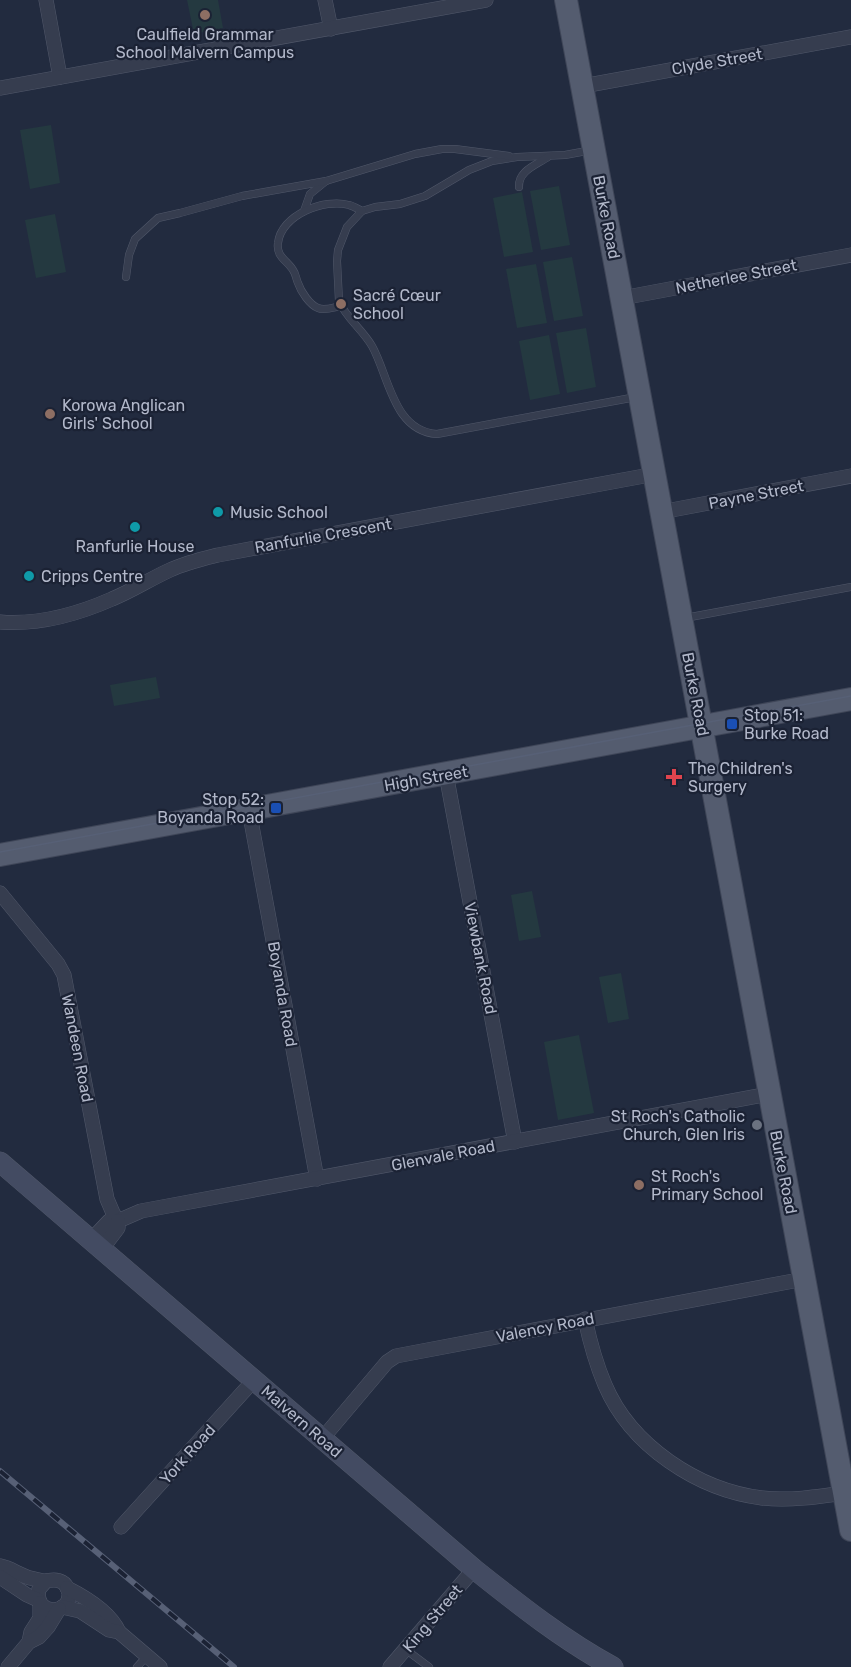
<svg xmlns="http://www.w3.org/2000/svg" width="851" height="1667" font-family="Rubik,sans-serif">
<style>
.green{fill:#243940}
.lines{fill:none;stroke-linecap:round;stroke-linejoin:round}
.lane-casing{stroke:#51586a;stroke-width:8}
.street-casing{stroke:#51586a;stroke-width:15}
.secondary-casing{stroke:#51586a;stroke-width:21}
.primary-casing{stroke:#3f4658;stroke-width:24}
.lane{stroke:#363d4f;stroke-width:7}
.street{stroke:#363d4f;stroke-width:14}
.secondary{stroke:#434b62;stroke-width:20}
.primary{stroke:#545c6f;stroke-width:22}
.tram{stroke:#576076;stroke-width:1.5}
.rail-casing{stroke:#576076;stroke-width:6}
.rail{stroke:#1b2234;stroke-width:4;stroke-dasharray:11;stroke-linecap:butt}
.education-dot{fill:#8d6e63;stroke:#1b2234;stroke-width:2}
.culture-dot{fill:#0f9aa8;stroke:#1b2234;stroke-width:2}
.transit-dot{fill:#1a4fb4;stroke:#1b2234;stroke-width:2}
.health-dot{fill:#e0444e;stroke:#1b2234;stroke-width:2}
.worship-dot{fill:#6b7280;stroke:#1b2234;stroke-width:2}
.labels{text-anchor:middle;stroke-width:4.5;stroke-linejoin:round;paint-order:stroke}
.poi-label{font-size:16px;fill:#b2b8ca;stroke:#1b2234;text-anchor:start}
.street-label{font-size:16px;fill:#b2b8ca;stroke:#1b2234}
</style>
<rect width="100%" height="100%" fill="#222b3f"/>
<g class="green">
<path d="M187 0H218L223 28 194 34Z"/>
<path d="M51 125 60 183 30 189 20 130Z"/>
<path d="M559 186 570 245 541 250 530 191Z"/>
<path d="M522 192 533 252 504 257 493 198Z"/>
<path d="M55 214 66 272 36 278 25 220Z"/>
<path d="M572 257 583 316 554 321 543 262Z"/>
<path d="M536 264 547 323 517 328 506 269Z"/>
<path d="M586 328 596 387 567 393 556 333Z"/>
<path d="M549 335 560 394 530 400 519 341Z"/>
<path d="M156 677 160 698 114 706 110 685Z"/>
<path d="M532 891 541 937 519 941 511 895Z"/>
<path d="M621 973 629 1019 608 1023 599 977Z"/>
<path d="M579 1035 594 1113 558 1120 544 1042Z"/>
</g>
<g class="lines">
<defs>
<g id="lane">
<path d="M592 150 565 155 517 157 492 161 469 170 425 196 400 204 375 207 362 211 347 227 338 250 337 261 339 301C346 318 362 329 372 346 389 376 393 431 437 434L636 397"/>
<path d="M519 187C518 171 536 165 548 157"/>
<path d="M304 211 310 194 326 181 415 154 442 149H455L509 156"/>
<path d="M126 277 129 255 135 239 158 218 180 213 242 196 326 181"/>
<path d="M341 306C334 307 325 311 318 308 310 305 301 292 298 283 296 279 296 274 293 270 287 260 276 257 278 243 281 215 324 198 349 205 353 206 358 209 362 211"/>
<path d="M685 618 851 587"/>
<path d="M405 1649 429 1667"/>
<path d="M137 1667 147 1656"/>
</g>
<g id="street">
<path d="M46 0 60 77"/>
<path d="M325 0 331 29"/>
<path d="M583 86 851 37"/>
<path d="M0 88 486 0"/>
<path d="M622 298 851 255"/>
<path d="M661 512 851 476"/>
<path d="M0 622C37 625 78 614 112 599 132 591 150 579 170 570 185 563 202 559 218 555L655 474"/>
<path d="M446 774 515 1142"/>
<path d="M249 810 317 1179"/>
<path d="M0 893 58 964 64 975 107 1199 113 1213 118 1221"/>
<path d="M91 1240 109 1221H118L141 1211 769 1094"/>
<path d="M102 1249 118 1228V1221"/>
<path d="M585 1319C590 1342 596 1364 605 1385 631 1446 698 1490 762 1498 789 1501 817 1497 844 1493"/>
<path d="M322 1439 387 1362 396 1356 804 1279"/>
<path d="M121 1527 254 1380"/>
<path d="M0 1566C11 1568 19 1575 30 1578 34 1579 40 1580 44 1581 50 1581 55 1578 62 1582 66 1584 68 1589 69 1593 71 1616 33 1616 39 1589L46 1581"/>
<path d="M0 1577 27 1595 38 1600"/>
<path d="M67 1588C87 1598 110 1612 119 1632"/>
<path d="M62 1607 80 1611 109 1630 119 1632 160 1667"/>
<path d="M29 1642 31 1632 40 1618V1603"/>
<path d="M8 1667 29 1642 39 1637 48 1627 59 1609"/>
<path d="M390 1667 474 1569"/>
</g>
<path id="secondary" d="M0 1162 474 1569C518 1604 563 1640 613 1667"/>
<g id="primary">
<path d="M566 0 851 1530"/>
<path d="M0 855 851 699"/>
</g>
</defs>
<use href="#lane" class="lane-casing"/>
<use href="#street" class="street-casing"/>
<use href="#secondary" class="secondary-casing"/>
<use href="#primary" class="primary-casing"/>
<use href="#lane" class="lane"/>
<use href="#street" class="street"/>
<use href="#secondary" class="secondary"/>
<use href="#primary" class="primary"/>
<path class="tram" d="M0 852 851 696"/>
<defs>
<path id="rail" d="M0 1471 234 1667"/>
</defs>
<use href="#rail" class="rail-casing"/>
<use href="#rail" class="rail"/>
</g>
<g class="education-dot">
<circle cx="205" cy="15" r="6"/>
<circle cx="341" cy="304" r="6"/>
<circle cx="50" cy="414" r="6"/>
<circle cx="639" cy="1185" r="6"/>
</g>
<g class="culture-dot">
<circle cx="218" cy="512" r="6"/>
<circle cx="135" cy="527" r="6"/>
<circle cx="29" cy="576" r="6"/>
</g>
<g class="transit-dot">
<rect x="726" y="718" width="12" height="12" rx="3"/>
<rect x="270" y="802" width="12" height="12" rx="3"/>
</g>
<path class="health-dot" d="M671 768h6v6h6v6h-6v6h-6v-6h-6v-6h6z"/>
<circle class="worship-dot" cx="757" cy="1125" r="6"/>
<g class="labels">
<g class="poi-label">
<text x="205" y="40" text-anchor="middle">Caulfield Grammar<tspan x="205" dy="18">School Malvern Campus</tspan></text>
<text x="353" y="301">Sacré Cœur<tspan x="353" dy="18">School</tspan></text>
<text x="62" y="411">Korowa Anglican<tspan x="62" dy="18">Girls' School</tspan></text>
<text x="230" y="518">Music School</text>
<text x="135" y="552" text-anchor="middle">Ranfurlie House</text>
<text x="41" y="582">Cripps Centre</text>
<text x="744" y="721">Stop 51:<tspan x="744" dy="18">Burke Road</tspan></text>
<text x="688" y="774">The Children's<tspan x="688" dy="18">Surgery</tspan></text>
<text x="264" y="805" text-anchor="end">Stop 52:<tspan x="264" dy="18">Boyanda Road</tspan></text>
<text x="745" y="1122" text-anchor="end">St Roch's Catholic<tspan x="745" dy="18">Church, Glen Iris</tspan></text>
<text x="651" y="1182">St Roch's<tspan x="651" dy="18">Primary School</tspan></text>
</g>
<g class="street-label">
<text transform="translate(717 61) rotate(-10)" y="6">Clyde Street</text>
<text transform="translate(607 217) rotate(79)" y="6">Burke Road</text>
<text transform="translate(736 276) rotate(-11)" y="6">Netherlee Street</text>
<text transform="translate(756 494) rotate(-11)" y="6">Payne Street</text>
<text transform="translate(323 535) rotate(-10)" y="6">Ranfurlie Crescent</text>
<text transform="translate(696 694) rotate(79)" y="6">Burke Road</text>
<text transform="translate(426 778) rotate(-10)" y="6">High Street</text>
<text transform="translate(481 958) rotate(79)" y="6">Viewbank Road</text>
<text transform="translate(283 994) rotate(80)" y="6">Boyanda Road</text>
<text transform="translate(78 1048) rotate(79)" y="6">Wandeen Road</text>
<text transform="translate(443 1155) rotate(-11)" y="6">Glenvale Road</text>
<text transform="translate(784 1172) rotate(79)" y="6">Burke Road</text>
<text transform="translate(545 1327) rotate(-11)" y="6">Valency Road</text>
<text transform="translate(302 1421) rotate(41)" y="6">Malvern Road</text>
<text transform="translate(187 1454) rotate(-48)" y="6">York Road</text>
<text transform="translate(432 1618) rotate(-50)" y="6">King Street</text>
</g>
</g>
</svg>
